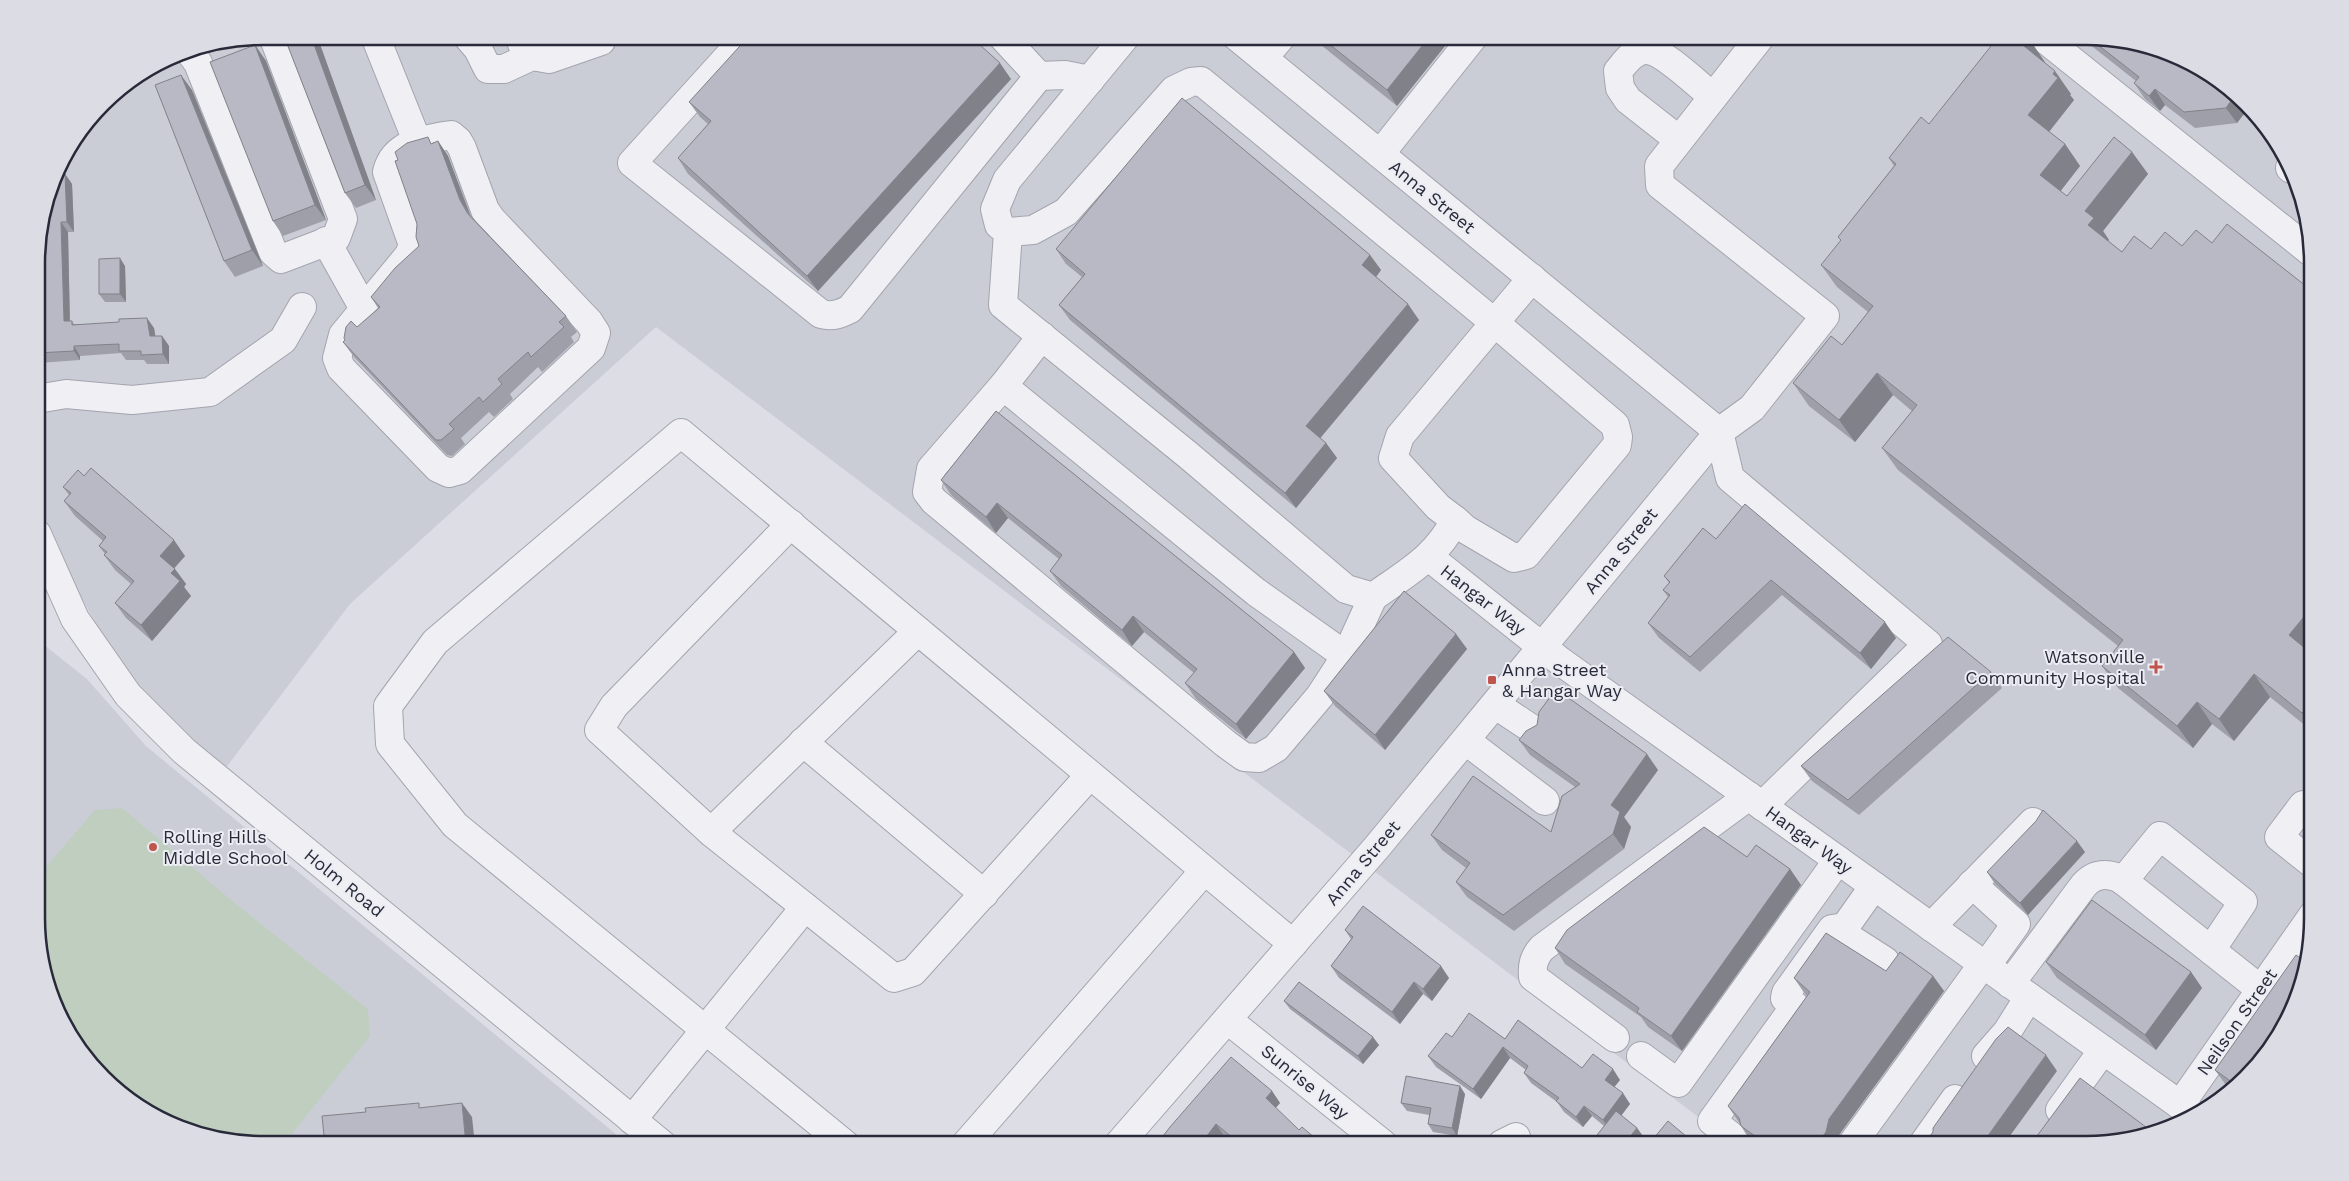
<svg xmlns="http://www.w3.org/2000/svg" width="2349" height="1181" font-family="'Work Sans',sans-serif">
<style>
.built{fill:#cbcdd6}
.green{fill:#bfcebf}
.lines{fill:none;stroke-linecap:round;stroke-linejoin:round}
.minor-casing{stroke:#a3a4ae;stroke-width:30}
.minor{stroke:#efeff4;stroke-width:28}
.wall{fill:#9e9fa9}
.shaded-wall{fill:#818289}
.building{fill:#b8b9c4;stroke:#818289}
.poi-dot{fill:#bf554d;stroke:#ecedf3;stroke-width:2}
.labels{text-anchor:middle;stroke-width:4;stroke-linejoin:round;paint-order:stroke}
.street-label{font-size:18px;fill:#282a3a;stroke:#ecedf3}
.poi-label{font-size:18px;fill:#282a3a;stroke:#ecedf3;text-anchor:start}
.rim{fill:none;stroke:#282a3a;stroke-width:2.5}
</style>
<rect width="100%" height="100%" fill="#dddee5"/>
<g class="built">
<path d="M263 36H2086L2186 60 2266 125 2296 177 2311 234 2313 918 2289 1018 2256 1068 2212 1107 2158 1133 2100 1144H1734L656 327 350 604 225 769 133 688 40 526 37 517V248L60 163 113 93 177 53Z"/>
<path d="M38 640 87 679 146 746 629 1145H263L163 1121 83 1056 53 1004 38 948Z"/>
</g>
<path class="green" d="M122 808 237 905 368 1009 370 1036 283 1145H263L163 1121 83 1056 53 1004 38 948V876L95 810Z"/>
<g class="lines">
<defs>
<g id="minor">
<path d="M375 36 417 141"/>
<path d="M467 36 478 49 488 69H504L532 56"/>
<path d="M520 36 522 44 532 56 549 59 601 41 602 36"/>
<path d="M747 36 632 163 821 314C833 317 840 314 850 309L1039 76"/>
<path d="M1002 36 1039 76 1065 75 1090 80"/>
<path d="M1126 36 1007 180 995 209 999 225 1008 232 1033 230 1066 212 1174 90 1191 82 1201 81 1495 323 1615 425 1618 437 1617 445 1526 555 1514 558 1465 529 1455 520"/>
<path d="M1761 36 1659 166 1660 185 1825 316 1752 408 1719 432 1730 478 1928 644 1762 806"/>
<path d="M2041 36 2311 252"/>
<path d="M189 51 198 63 273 252 281 259 336 238 343 219 273 36"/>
<path d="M1263 58 1282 36"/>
<path d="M451 135 458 141 462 148 485 210 492 220 589 322 596 333 591 348 460 470 449 473 438 468 341 368 337 358 343 335 409 255 413 245 387 172C394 143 425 139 451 135Z"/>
<path d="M1679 140 1628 100 1620 88 1618 71C1625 63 1633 50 1646 50 1663 50 1699 86 1713 97"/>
<path d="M1380 154 1474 36"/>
<path d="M2290 168 2291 169"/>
<path d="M1008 232 1003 305 1188 455 1346 589 1373 597C1406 573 1436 558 1455 520L1438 507 1393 458 1400 436 1532 278"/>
<path d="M326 241 364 309"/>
<path d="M1042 336 1003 386 931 469 927 492 934 501 1226 744 1244 757 1259 758 1276 748 1320 696 1346 656 1373 597"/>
<path d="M1003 386 1256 592 1346 656"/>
<path d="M37 399 66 394 132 400 210 392 283 340 302 307"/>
<path d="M791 524 614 706 599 730 711 832 894 978 913 972 1090 775"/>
<path d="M37 534 75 619 128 695 184 751 663 1145"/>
<path d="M1429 557 1560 661 2194 1115"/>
<path d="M1496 705 1535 731"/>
<path d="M1466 741 1545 801"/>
<path d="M803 742 984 894"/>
<path d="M2303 805 2279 837 2313 864"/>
<path d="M711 832 918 631"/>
<path d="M2123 881 2160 836 2243 902 2211 950"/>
<path d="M1972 884 2016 924 1986 966"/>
<path d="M1874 886 1845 927 1846 936 1885 961"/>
<path d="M1931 927 2033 822"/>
<path d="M2010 984 2084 885C2095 873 2107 873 2121 879L2260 989"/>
<path d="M1228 1020 1383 1144"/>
<path d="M1615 1038 1533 977C1532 964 1534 957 1542 948L1749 796"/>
<path d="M1641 1056 1678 1083 1838 860"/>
<path d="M1986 1056 2007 1032 2029 997"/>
<path d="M2180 1105 2313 915"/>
<path d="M2060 1110 2103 1050"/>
<path d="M632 1120 805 907"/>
<path d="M1736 1140 1712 1121 1795 1006 1785 998 1786 993 1832 929 1845 927"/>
<path d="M1502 1144 1516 1137"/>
<path d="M1852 1144 1983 964"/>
<path d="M1923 1144 1955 1099"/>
<path d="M846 1145 455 825 390 744 388 706 435 642 681 433 1293 944"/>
<path d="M965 1145 1204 871"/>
<path d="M1118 1145 1377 847 1719 432 1236 36"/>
</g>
</defs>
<use href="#minor" class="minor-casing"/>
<use href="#minor" class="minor"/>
</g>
<g class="wall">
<path d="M284 36H317L376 200 356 208 345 193Z"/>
<path d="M1315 36H1453L1397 106 1321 45Z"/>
<path d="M2079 36H2086L2186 60 2247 110 2237 123 2195 128 2165 105 2160 111 2145 99 2134 83 2136 81Z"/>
<path d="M255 45 266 61 326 220 283 236 273 221Z"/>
<path d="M2045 62V63L2071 94 2070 95 2074 100 2049 132 2065 144 2080 166 2060 191 2067 196 2132 152 2148 174 2103 231 2109 240 2108 241 2122 252 2212 243 2311 290 2312 648 2309 652 2312 654V731L2270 697 2234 741 2212 724 2193 748 2118 688 2102 666 2118 646 1898 470 1882 448 1912 411 1893 395 1855 442 1809 406 1793 383 1842 345 1868 312 1837 287 1821 265 1841 241 1838 237 1894 166 1889 158 1929 124Z"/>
<path d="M1011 79 818 291 688 174 678 158 708 124 700 117 689 102Z"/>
<path d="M192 90 263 266 235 277 224 261Z"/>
<path d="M438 141 448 156 471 216 566 316 577 332 571 337 574 342 542 372 538 367 510 394 513 399 494 417 489 412 461 438 465 444 452 456 447 455 354 357 343 342 378 308 371 297 419 246 432 143Z"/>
<path d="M65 174 72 184 74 232H68L70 321H72L74 324 154 328 155 336H162L169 346V364H147L144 360H126L121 353 80 356V360L39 363 37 360V248L58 175Z"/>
<path d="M1056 249 1370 255 1381 270 1376 277 1419 320 1320 438 1326 443 1337 458 1296 508 1070 320 1059 305 1082 277 1066 264Z"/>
<path d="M125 266 126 302H105L99 294Z"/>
<path d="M996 411 1294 652 1305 668 1246 739 1196 699 1185 683 1194 673 1144 632 1132 646 1061 586 1050 571 1059 559 1008 518 996 533 951 495 941 480Z"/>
<path d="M84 476 185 556 174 568 186 584 184 587 191 596 152 641 126 618 115 603 131 584 115 570 104 555 105 554 99 546 103 541 75 516 64 501 69 495 63 487Z"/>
<path d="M1716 539 1896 638 1871 669 1782 595 1700 672 1659 638 1648 623 1668 597 1663 590 1669 583 1664 576Z"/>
<path d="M1456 634 1467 649 1385 750 1335 706 1324 691Z"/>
<path d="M1991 672 2002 688 1859 815 1812 781 1801 766Z"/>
<path d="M1519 740 1658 770 1624 817 1631 827 1624 849 1514 931 1467 897 1456 882 1466 868 1442 850 1431 835 1551 832 1575 787 1530 755Z"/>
<path d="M2085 852 2028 915 1995 884 1987 872Z"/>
<path d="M1747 857 1790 869 1801 885 1682 1051 1648 1027 1641 1017 1565 964 1555 948Z"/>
<path d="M1345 930 1449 978 1432 1001 1423 994 1400 1024 1339 978 1331 966 1351 939Z"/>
<path d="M2046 962 2191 972 2202 988 2156 1050 2057 978Z"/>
<path d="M1933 976 1944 991 1839 1135 1838 1144H1755L1751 1142 1741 1126 1740 1124 1728 1106 1807 996 1805 994 1794 978Z"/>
<path d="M1284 1001 1379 1045 1363 1064 1290 1009Z"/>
<path d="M1452 1037 1505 1039 1582 1068 1620 1080 1614 1087 1630 1104 1621 1116 1637 1128 1645 1139 1641 1144H1590L1604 1126 1592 1116 1583 1127 1564 1112 1557 1102 1531 1083 1524 1073 1526 1070 1510 1058 1481 1099 1436 1067 1428 1056Z"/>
<path d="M2256 1068 2231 1089 2226 1085 2215 1070Z"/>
<path d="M1272 1091 1280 1103 1275 1108 1299 1130 1321 1143 1322 1144H1234L1224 1136 1217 1144 1156 1145Z"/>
<path d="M1465 1094 1457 1136 1433 1132 1428 1124 1429 1115 1407 1111 1401 1103Z"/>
</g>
<g class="shaded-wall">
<path d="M311 36H317L376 200 365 185Z"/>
<path d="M1430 36H1453L1397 106 1387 90Z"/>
<path d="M2030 40 2045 62 2040 69 2024 46Z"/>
<path d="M255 45 266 61 326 220 315 205Z"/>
<path d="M1000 63 1011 79 818 291 807 276Z"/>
<path d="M2055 71 2071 94 2070 95 2074 100 2044 138 2028 115Z"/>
<path d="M181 75 192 90 263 266 252 250Z"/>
<path d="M2155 89 2165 105 2160 111 2149 96Z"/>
<path d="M2233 98 2247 110 2237 123 2226 108Z"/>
<path d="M438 141 448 156 470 215 479 229 460 200Z"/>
<path d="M2065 144 2080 166 2056 197 2040 175Z"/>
<path d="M2132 152 2148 174 2103 231 2109 240 2103 247 2088 225 2085 211Z"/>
<path d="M65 174 72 184 74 232 67 222Z"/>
<path d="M61 222 68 232 70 331 64 321Z"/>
<path d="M1370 255 1381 270 1373 281 1362 265Z"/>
<path d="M120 258 125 266 126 302 120 294Z"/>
<path d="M1408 304 1419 320 1317 442 1306 426Z"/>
<path d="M147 318 154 328 157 346 150 336Z"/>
<path d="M162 336 169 346V364L163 354Z"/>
<path d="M74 346 80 356V360L74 351Z"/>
<path d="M1877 373 1893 395 1855 442 1839 420Z"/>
<path d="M1326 443 1337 458 1296 508 1285 493Z"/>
<path d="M997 503 1008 518 996 533 986 517Z"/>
<path d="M174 540 185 556 171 572 160 556Z"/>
<path d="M175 569 186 584 184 587 191 596 152 641 141 625 171 573Z"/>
<path d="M2312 607V648L2304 658 2289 635Z"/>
<path d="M1133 616 1144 632 1132 646 1122 630Z"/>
<path d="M1885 622 1896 638 1871 669 1860 653Z"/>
<path d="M1456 634 1467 649 1385 750 1375 735Z"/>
<path d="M1294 652 1305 668 1246 739 1236 724Z"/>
<path d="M2254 674 2270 697 2234 741 2219 719Z"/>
<path d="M2312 701V727L2302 713Z"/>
<path d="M2197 702 2212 724 2193 748 2177 726Z"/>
<path d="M1647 754 1658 770 1624 817 1631 827 1624 849 1613 834 1611 805Z"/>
<path d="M2077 841 2085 852 2028 915 2020 903Z"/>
<path d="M1790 869 1801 885 1682 1051 1671 1036Z"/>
<path d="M1441 966 1449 978 1432 1001 1423 989Z"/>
<path d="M2191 972 2202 988 2156 1050 2145 1035Z"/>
<path d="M1933 976 1944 991 1839 1135 1838 1144H1817L1829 1119Z"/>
<path d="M1414 982 1423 994 1400 1024 1392 1012Z"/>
<path d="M1373 1037 1379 1045 1363 1064 1358 1056Z"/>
<path d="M1503 1047 1510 1058 1481 1099 1473 1089Z"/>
<path d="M2046 1055 2057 1071 2004 1144H1982Z"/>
<path d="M1613 1069 1620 1080 1612 1090 1605 1080Z"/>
<path d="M1460 1086 1465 1094 1457 1136 1452 1128Z"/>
<path d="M1272 1091 1280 1103 1274 1110 1266 1098Z"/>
<path d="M1623 1093 1630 1104 1610 1130 1603 1120Z"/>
<path d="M462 1103 472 1117 475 1145H466Z"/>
<path d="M1584 1106 1592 1116 1583 1127 1576 1117Z"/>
<path d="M1216 1124 1224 1136 1217 1144 1200 1145Z"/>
<path d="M1637 1128 1645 1139 1641 1144H1624Z"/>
<path d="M1687 1137 1693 1144H1681Z"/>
</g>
<g class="building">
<path d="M284 36H311L365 185 345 193Z"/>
<path d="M749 36H970L1000 63 807 276 678 158 711 121 689 102Z"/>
<path d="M1319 36H1430L1387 90Z"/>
<path d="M1999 36H2026L2030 40 2024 46 2055 71 2053 74 2058 78 2028 115 2065 144 2040 175 2067 196 2114 137 2132 152 2085 211 2094 218 2088 225 2122 252 2134 236 2151 249 2165 232 2182 246 2196 230 2212 243 2227 224 2311 290 2312 607 2289 635 2312 654V701L2302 713 2254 674 2219 719 2197 702 2177 726 2102 666 2123 640 1882 448 1917 405 1877 373 1839 420 1793 383 1831 336 1842 345 1873 306 1821 265 1841 240 1838 237 1896 164 1889 158 1921 117 1929 124Z"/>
<path d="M2088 37 2186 60 2233 98 2226 108 2184 112 2155 89 2149 96 2134 83 2139 77Z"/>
<path d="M255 45 315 205 273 221 210 62Z"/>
<path d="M181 75 252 250 224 261 155 85Z"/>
<path d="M1182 98 1370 255 1362 265 1408 304 1306 426 1326 443 1285 493 1059 305 1085 274 1056 249Z"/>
<path d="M428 137 431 144 438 141 460 200 468 214 566 316 559 322 564 327 531 357 528 352 498 379 502 384 483 402 479 397 449 424 454 429 441 440H436L343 342 345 340 344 338 346 327 351 321 357 327 380 307 371 297 395 268 419 246 416 237 417 224 395 161 398 160 395 152 407 143Z"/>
<path d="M65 174 67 222H61L64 321H72V325L119 322V319L147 318 150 336H162L163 354 141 355V351H119V344L74 346V351L37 353V248L56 175Z"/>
<path d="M120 258V294H99V259Z"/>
<path d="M996 411 1294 652 1236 724 1185 683 1197 669 1133 616 1122 630 1050 571 1062 555 997 503 986 517 941 480Z"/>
<path d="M91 468 174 540 160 556 175 569 171 573 180 581 141 625 115 603 134 581 104 555 107 552 99 546 106 537 64 501 71 493 63 487 78 470 84 476Z"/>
<path d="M1745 504 1885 622 1860 653 1771 580 1690 657 1648 623 1670 595 1663 590 1670 582 1664 576 1703 528 1716 539Z"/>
<path d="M1404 591 1456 634 1375 735 1324 691Z"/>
<path d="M1948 637 1991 672 1848 800 1801 766Z"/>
<path d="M1556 689 1647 754 1611 805 1620 812 1613 834 1503 915 1456 882 1470 863 1431 835 1473 776 1551 832 1562 796 1580 784 1519 740 1526 731 1537 725 1539 712Z"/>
<path d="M2043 810 2077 841 2020 903 1987 872 2036 821Z"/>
<path d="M1704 827 1747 857 1756 845 1790 869 1671 1036 1637 1012 1639 1008 1555 948 1567 930Z"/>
<path d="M2092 900 2191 972 2145 1035 2046 962Z"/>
<path d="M1363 906 1441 966 1423 989 1414 982 1392 1012 1331 966 1353 937 1345 930Z"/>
<path d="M1826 933 1886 971 1900 952 1933 976 1829 1119 1826 1132 1817 1144H1766L1741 1126 1739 1118 1728 1106 1810 992 1794 978Z"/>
<path d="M2296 955 2303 960 2289 1018 2256 1068 2236 1085 2215 1070Z"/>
<path d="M1299 982 1373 1037 1358 1056 1284 1001Z"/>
<path d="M1469 1013 1505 1039 1518 1020 1582 1068 1593 1054 1613 1069 1605 1080 1623 1093 1603 1120 1584 1106 1576 1117 1556 1101 1559 1098 1524 1073 1528 1066 1503 1047 1473 1089 1428 1056 1446 1033 1452 1037Z"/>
<path d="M2008 1027 2046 1055 1982 1144H1924L1933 1132V1128L1996 1039Z"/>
<path d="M1231 1057 1272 1091 1266 1098 1299 1130 1302 1127 1321 1143 1320 1144H1240L1216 1124 1200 1145H1156L1170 1127Z"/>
<path d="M1406 1076 1460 1086 1452 1128 1428 1124 1431 1108 1401 1103Z"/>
<path d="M2080 1078 2154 1133 2153 1134 2100 1144H2031Z"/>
<path d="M419 1103V1108L462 1103 466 1145H325L322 1116 366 1112 365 1108Z"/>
<path d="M1616 1111 1637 1128 1624 1144H1590Z"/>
<path d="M1668 1121 1687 1137 1681 1144H1649Z"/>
<path d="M1570 1142 1574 1144H1568Z"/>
</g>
<g class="poi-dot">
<path d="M2153.5 659.5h5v5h5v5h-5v5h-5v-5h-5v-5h5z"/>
<rect x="1487" y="675" width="10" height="10" rx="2.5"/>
<circle cx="153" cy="847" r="5"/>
</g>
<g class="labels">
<g class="street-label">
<text transform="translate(1432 197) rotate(39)" y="6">Anna Street</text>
<text transform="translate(1621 551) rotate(-51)" y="6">Anna Street</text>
<text transform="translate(1483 600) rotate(38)" y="6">Hangar Way</text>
<text transform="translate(1809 840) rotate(36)" y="6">Hangar Way</text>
<text transform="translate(1363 863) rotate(-50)" y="6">Anna Street</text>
<text transform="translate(344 883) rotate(39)" y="6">Holm Road</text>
<text transform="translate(2237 1022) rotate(-55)" y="6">Neilson Street</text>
<text transform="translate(1305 1082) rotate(39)" y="6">Sunrise Way</text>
</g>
<g class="poi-label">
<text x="2145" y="663" text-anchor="end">Watsonville<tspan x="2145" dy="21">Community Hospital</tspan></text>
<text x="1502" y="676">Anna Street<tspan x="1502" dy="21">&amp; Hangar Way</tspan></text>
<text x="163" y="843">Rolling Hills<tspan x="163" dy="21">Middle School</tspan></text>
</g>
</g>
<path d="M0 0H2349V1181H0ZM263 45H2086A218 218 0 0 1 2304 263V918A218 218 0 0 1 2086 1136H263A218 218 0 0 1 45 918V263A218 218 0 0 1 263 45Z" fill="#dcdde4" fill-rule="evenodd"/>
<path class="rim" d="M263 45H2086A218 218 0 0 1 2304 263V918A218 218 0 0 1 2086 1136H263A218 218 0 0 1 45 918V263A218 218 0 0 1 263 45Z"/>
</svg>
